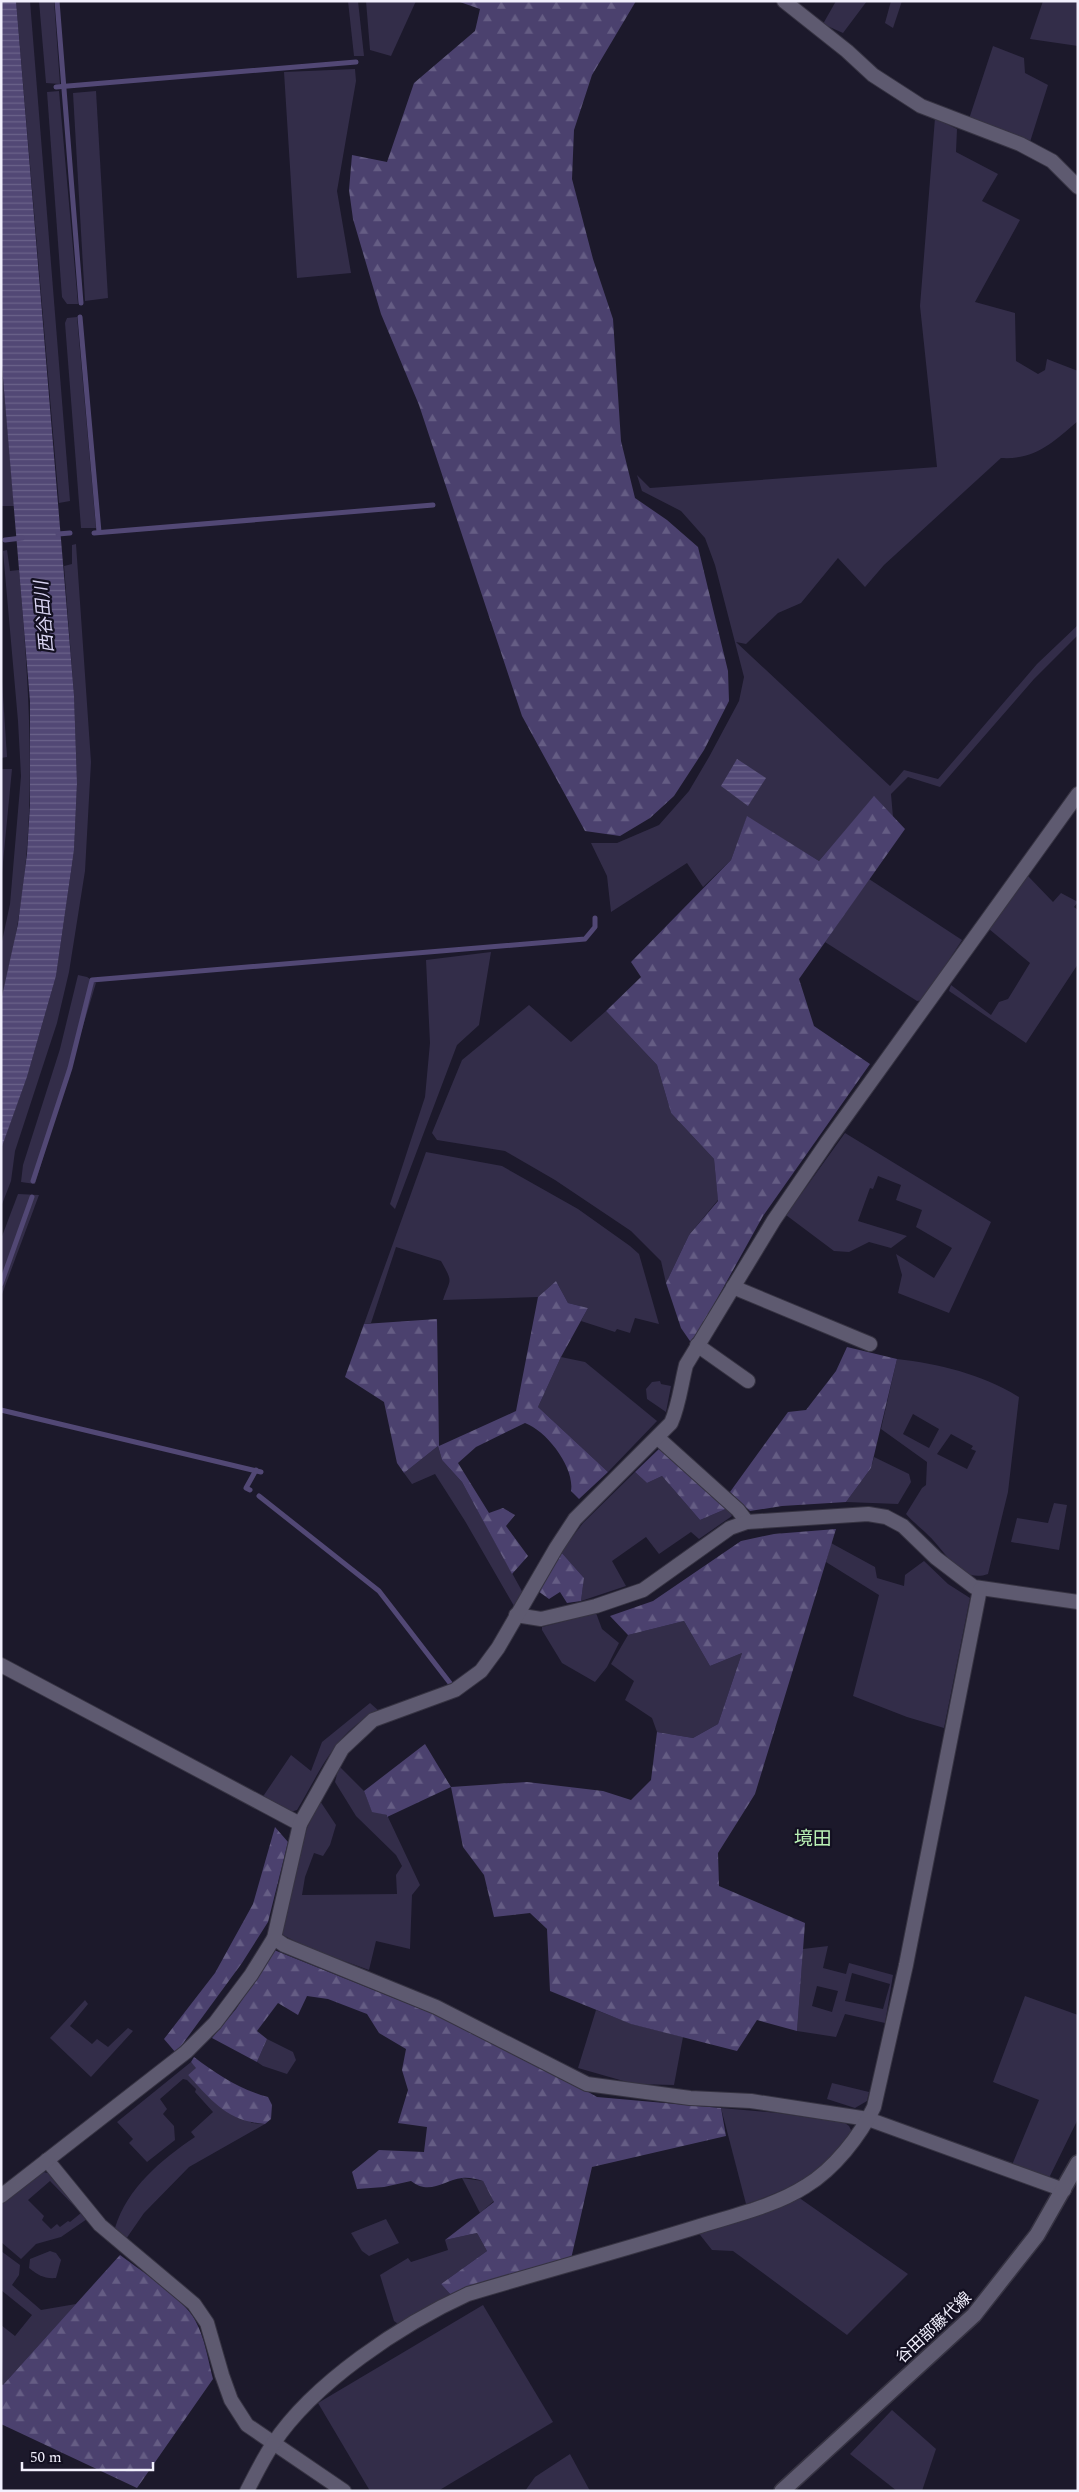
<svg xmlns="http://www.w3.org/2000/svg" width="1079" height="2492" font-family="Spectral,'Noto Sans JP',serif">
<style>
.green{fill:#332d49;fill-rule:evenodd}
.forest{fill:url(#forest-firs)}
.water{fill:url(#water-rules)}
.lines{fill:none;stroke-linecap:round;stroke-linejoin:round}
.stream{stroke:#524875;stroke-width:5}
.street-casing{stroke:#363342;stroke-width:16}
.secondary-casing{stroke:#363342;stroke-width:18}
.street{stroke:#5e5a70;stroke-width:14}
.secondary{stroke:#5e5a70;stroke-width:15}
.labels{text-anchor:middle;stroke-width:4.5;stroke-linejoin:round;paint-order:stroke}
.street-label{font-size:16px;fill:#f2f0fd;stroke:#131021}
.water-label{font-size:18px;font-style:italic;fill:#d9d4f3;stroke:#131021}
.quarter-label{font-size:19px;fill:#b9f1b5;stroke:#131021}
</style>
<defs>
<pattern id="forest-firs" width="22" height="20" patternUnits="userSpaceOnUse" patternTransform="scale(1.25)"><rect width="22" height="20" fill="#4b416e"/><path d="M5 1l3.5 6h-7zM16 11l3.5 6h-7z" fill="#655d84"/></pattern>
<pattern id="water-rules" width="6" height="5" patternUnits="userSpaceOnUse" patternTransform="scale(1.25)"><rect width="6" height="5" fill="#524875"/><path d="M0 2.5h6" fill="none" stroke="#6b638a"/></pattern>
</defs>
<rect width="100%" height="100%" fill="#1c192b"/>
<g class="green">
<path d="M16 1H30L70 501 59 503Z"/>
<path d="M39 1H54L60 84 46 83Z"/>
<path d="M348 1H358L364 56H354Z"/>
<path d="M366 1H416L391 56 370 50Z"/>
<path d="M836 1H867L843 33 823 24Z"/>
<path d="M891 1H902L893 28 885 23Z"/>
<path d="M1043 1H1078V46L1030 39Z"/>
<path d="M993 46 1024 58 1025 73 1048 85 1030 142 969 119Z"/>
<path d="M355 69 356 81 337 191 351 273 297 278 284 72Z"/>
<path d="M59 91 78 304H67L62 297 47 92Z"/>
<path d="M96 91 108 298 85 301 73 93Z"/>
<path d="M935 118 957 129 956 152 998 174 982 201 1020 220 975 302 1015 313 1016 361 1038 374 1045 370 1047 359 1078 371V421C1053 442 1036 460 1001 458L884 565 865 587 838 558 801 603 778 613 746 644 736 642 890 786 904 770 938 779 1037 664 1078 625V635L1034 679 940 787 908 777 891 794 893 817 874 797 819 861 747 817 731 860 703 887 687 863 611 912 607 876 591 843H617L659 825 689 791 709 757 739 701 744 677 715 565 705 538 681 511 642 491 637 475 650 488 937 467 920 306Z"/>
<path d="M77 317 96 528H81L65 323 67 318Z"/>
<path d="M1 354 14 506H1Z"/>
<path d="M76 544 91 762 85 871 69 972 57 1023 15 1151 11 1181 1 1207 2 1145 27 1077 56 976 74 850 77 783 74 695 64 566 72 564V545Z"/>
<path d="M7 550 10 571 19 570C30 698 39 822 13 949 9 966 6 984 1 1001V946L10 904 21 776 18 721 3 551Z"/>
<path d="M1 666 7 757 1 758Z"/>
<path d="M1 769H12L1 883Z"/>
<path d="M1027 875 1053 902 1061 893 1078 902 1074 907 1078 910V964L1026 1043 949 991 951 985 991 1015 999 1002 1008 999 1030 963 989 929Z"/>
<path d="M869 879 962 940 923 1000 917 1001 825 942Z"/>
<path d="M491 952 479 1025 457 1045 395 1209 390 1204 425 1097 430 1043 426 960Z"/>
<path d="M78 975 87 977 96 983 35 1184 21 1182 23 1165 60 1049Z"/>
<path d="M529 1005 571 1042 606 1011 657 1065 671 1113 714 1159 718 1200 689 1235 666 1283 661 1261 631 1231 555 1180 505 1151 437 1140 432 1133 462 1060Z"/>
<path d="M845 1133 991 1222 949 1313 898 1293 902 1275 896 1254 934 1278 952 1248 916 1227 922 1210 896 1200 901 1185 878 1176 873 1189 870 1188 858 1221 907 1236 891 1248 869 1242 849 1252 834 1251 786 1215Z"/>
<path d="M426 1152 502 1166 578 1209 630 1246 639 1254 659 1324 635 1318 630 1333 617 1329 615 1332 581 1321 588 1308 568 1303 556 1281 538 1297 443 1300C450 1278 454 1284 441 1261L396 1247 371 1323 364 1324Z"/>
<path d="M18 1194 39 1195 1 1297V1239Z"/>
<path d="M561 1357 585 1362 657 1421 608 1472 538 1407Z"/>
<path d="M897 1359C939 1364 982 1374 1019 1397L1008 1492 988 1574C961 1584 945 1551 929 1536 921 1528 913 1522 906 1514L922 1488 926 1485 927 1462 881 1429ZM913 1414 939 1429 929 1448 903 1434ZM951 1434 973 1446 971 1449 976 1451 967 1469 937 1454Z"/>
<path d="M660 1381 661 1384 671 1386 666 1412 647 1399 646 1389 652 1382Z"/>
<path d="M438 1446 442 1460 462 1482 523 1593 514 1606 465 1521 435 1474 412 1484 404 1473Z"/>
<path d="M874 1457 909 1474 911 1482 898 1504 846 1502 871 1468Z"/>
<path d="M635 1472 647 1483 662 1476 700 1520 728 1508 732 1516 699 1539 691 1532 659 1554 646 1537 612 1561 626 1586 581 1601 584 1578 561 1552 583 1523Z"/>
<path d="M1054 1503 1067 1505 1059 1550 1011 1542 1017 1518 1048 1523Z"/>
<path d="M831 1543 875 1567 877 1578 904 1586 905 1575 924 1561 948 1584 970 1598 944 1728 907 1717 853 1696 879 1595 826 1562Z"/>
<path d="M596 1613 602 1629 619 1643 607 1667 595 1682 562 1663 542 1630V1627Z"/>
<path d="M684 1621 710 1666 742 1653 718 1724 693 1738 657 1732 652 1718 625 1700 634 1681 611 1664 628 1635Z"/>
<path d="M370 1703 379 1711C336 1730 320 1772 297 1810L290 1812 262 1798 291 1755 311 1771 322 1742Z"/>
<path d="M339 1766 364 1791 372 1811 387 1815 420 1885 412 1895 410 1949 376 1941 369 1970 308 1948 281 1934 307 1828 320 1801 336 1825 330 1845 323 1856 314 1853 305 1877 302 1895 397 1894 396 1875 402 1866 396 1855 356 1816 335 1782Z"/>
<path d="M828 1946 823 1968 846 1974 849 1963 893 1975 885 2023 845 2014 836 2037 797 2031 803 1949ZM852 1973 890 1984 883 2009 845 2001ZM817 1986 838 1991 832 2012 812 2006Z"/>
<path d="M1025 1996 1078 2015V2119L1049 2178 1012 2165 1039 2100 993 2082Z"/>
<path d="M85 2000 88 2004 70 2026 92 2044 97 2039 108 2047 128 2028 133 2031 91 2077 50 2038Z"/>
<path d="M596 2010 632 2024 683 2037 674 2085 634 2084 578 2068Z"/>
<path d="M267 2039 293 2052 296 2060 287 2074 263 2066 257 2062Z"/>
<path d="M191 2062 197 2068 188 2075 252 2123 265 2124 189 2167 144 2213 126 2239 115 2228C127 2188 161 2160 195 2137L191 2132 213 2112 195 2092 196 2089 187 2080 183 2079 160 2099 167 2109 163 2114 174 2126 175 2140 147 2162 129 2143 133 2139 117 2122Z"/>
<path d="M832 2083 869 2092 867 2101 855 2108 827 2099Z"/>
<path d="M721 2108 778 2113 845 2123 849 2126 852 2132C823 2175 793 2188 746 2204Z"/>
<path d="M39 2171 48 2173 87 2219 61 2237 36 2244 21 2259 1 2242V2205ZM50 2181 81 2213 70 2222 68 2221 60 2227 57 2224 51 2229 42 2220 44 2216 28 2200Z"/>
<path d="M462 2178 483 2181 494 2201 480 2213Z"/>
<path d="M798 2197 908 2274 847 2335 733 2251 712 2250 697 2231Z"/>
<path d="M386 2219 399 2243 369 2256 362 2251 351 2233Z"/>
<path d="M477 2233 487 2251 441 2284 451 2295 401 2326 394 2321 380 2275 408 2258 411 2262 448 2250 445 2240Z"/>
<path d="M1 2251 20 2265 19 2275 12 2285 41 2310 76 2304 3 2385 1 2325 15 2336 32 2315 1 2290Z"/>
<path d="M50 2251 56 2253 61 2260 56 2278C44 2279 38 2275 29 2268L30 2259Z"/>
<path d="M483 2305 553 2422 438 2491H370L318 2403Z"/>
<path d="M892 2410 936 2449 922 2491H897L850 2454Z"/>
<path d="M570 2454 590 2491H525L535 2477Z"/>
</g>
<g class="forest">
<path d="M457 1H636L592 75 574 130 572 179 593 259 613 319 621 441 635 498 667 520 698 547 728 671 729 701 704 750 674 796 650 818 620 836 585 831 522 716 419 405 381 314 353 219 349 190 352 155 387 162 414 83 475 31 480 9Z"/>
<path d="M874 796 905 829 799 979 814 1026 870 1064 763 1216 692 1344 681 1328 666 1283 689 1235 718 1201 714 1159 671 1113 657 1065 606 1011 641 977 631 962 731 860 747 816 819 861Z"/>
<path d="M556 1281 568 1303 588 1308 561 1357 538 1407 608 1472 579 1499 571 1491C575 1468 547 1431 525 1423L476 1447 458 1463 489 1513 503 1508 515 1515 506 1526 528 1556 512 1574 462 1482 442 1460 438 1446 404 1473 397 1463 384 1402 345 1377 364 1324 437 1319 439 1446 516 1411 538 1297Z"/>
<path d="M847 1347 897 1359 871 1468 846 1502 782 1506 750 1511 730 1492 788 1412 806 1410 836 1371Z"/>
<path d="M661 1447 728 1508 700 1520 662 1476 647 1483 635 1472Z"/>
<path d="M836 1529 755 1794 718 1853 719 1886 805 1923 797 2031 757 2020 737 2051 631 2024 550 1991 547 1929 530 1913 494 1917 484 1875 463 1847 451 1787 387 1817V1815L372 1812 364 1791 425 1744 451 1787 527 1782 603 1791 631 1800 651 1780 657 1732 693 1738 718 1724 742 1653 710 1666 684 1621 628 1635 610 1616 653 1601 741 1541 774 1534Z"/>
<path d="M561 1552 584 1578 581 1601 567 1603 560 1592 549 1599 538 1591Z"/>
<path d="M275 1827 288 1842 268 1922 242 1963 176 2053 164 2039 215 1973 253 1904Z"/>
<path d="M274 1950 436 2015 522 2054 597 2097 721 2108 726 2136 592 2167 571 2259 510 2275 451 2295 441 2284 487 2251 477 2233 445 2240 494 2202 483 2181C477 2179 468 2177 462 2178 444 2180 430 2196 411 2181L384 2187 357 2189 352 2172 379 2150 424 2152 427 2127 398 2123 408 2090 402 2070 406 2049 379 2033 367 2014 328 1999 307 1996 298 2015 278 2003 257 2031 267 2039 257 2062 212 2038 236 2009Z"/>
<path d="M194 2057C218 2075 239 2089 268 2097L272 2105 271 2119 265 2124C227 2121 213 2102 188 2075L196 2068 191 2062Z"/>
<path d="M120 2255C140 2270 184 2299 195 2320 205 2338 208 2360 213 2379L137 2488 1 2424V2384L3 2385Z"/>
</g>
<g class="water">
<path d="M1 1H16L74 695 77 783 74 850 56 976 27 1077 1 1149V1001L18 924 27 854 30 805V701L1 354Z"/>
<path d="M737 759 766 778 748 806 721 786Z"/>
</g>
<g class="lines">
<g class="stream">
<path d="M57 1 81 303"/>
<path d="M56 87 356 62"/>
<path d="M80 317 99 532"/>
<path d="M94 533 433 505"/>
<path d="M58 534 70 533"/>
<path d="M5 540 22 538"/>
<path d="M33 1181 70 1068 92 980 585 939 595 927V918"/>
<path d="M1 1284 32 1197"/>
<path d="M1 1410 261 1472"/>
<path d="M250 1490 246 1488 256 1470"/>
<path d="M259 1496 379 1591 450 1683"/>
</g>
<defs>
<g id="street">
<path d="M784 1 847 51 873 75 921 106 1020 144 1052 161 1078 187"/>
<path d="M733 1287 870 1344"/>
<path d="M697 1345 748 1381"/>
<path d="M658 1438 738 1510 747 1522"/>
<path d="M516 1615 541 1619 596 1606 643 1590 730 1528 747 1522 868 1514 886 1517 903 1526 936 1558 974 1587 1078 1602"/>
<path d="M1 1665 300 1824"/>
<path d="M274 1938 284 1945 436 2007 587 2084 690 2098 751 2101 868 2119 1064 2190"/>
<path d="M47 2160 100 2225 194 2304 207 2323 222 2375 231 2400 247 2425 344 2491"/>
<path d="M1 2196 186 2052 215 2023 251 1975 274 1938 300 1824 342 1749 373 1720 455 1690 481 1671 498 1648 556 1548 575 1519 671 1423C679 1405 681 1385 686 1365L774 1220 828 1141 1078 794"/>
<path d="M247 2491C255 2475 263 2459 273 2444 313 2383 402 2324 468 2294 545 2271 623 2250 700 2226 735 2215 775 2206 806 2186 834 2169 860 2136 874 2107L906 1965 980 1589"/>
</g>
<path id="secondary" d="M782 2491 974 2315 1037 2235 1078 2163"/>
</defs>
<use href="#street" class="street-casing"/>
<use href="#secondary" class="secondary-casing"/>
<use href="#street" class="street"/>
<use href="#secondary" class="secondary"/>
</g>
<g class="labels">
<g class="street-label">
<text transform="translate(933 2327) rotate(-43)" y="6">谷田部藤代線</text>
</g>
<g class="water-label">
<text transform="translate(44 617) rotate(-95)" y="6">西谷田川</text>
</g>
<g class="quarter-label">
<text x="813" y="1845">境田</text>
</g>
</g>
<rect width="1079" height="2492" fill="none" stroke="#f2f0fd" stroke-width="5"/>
<path d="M22 2462v8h131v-8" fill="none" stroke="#f2f0fd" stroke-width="2.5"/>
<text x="30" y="2462" font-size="15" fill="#f2f0fd" stroke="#131021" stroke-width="4" paint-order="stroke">50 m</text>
</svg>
